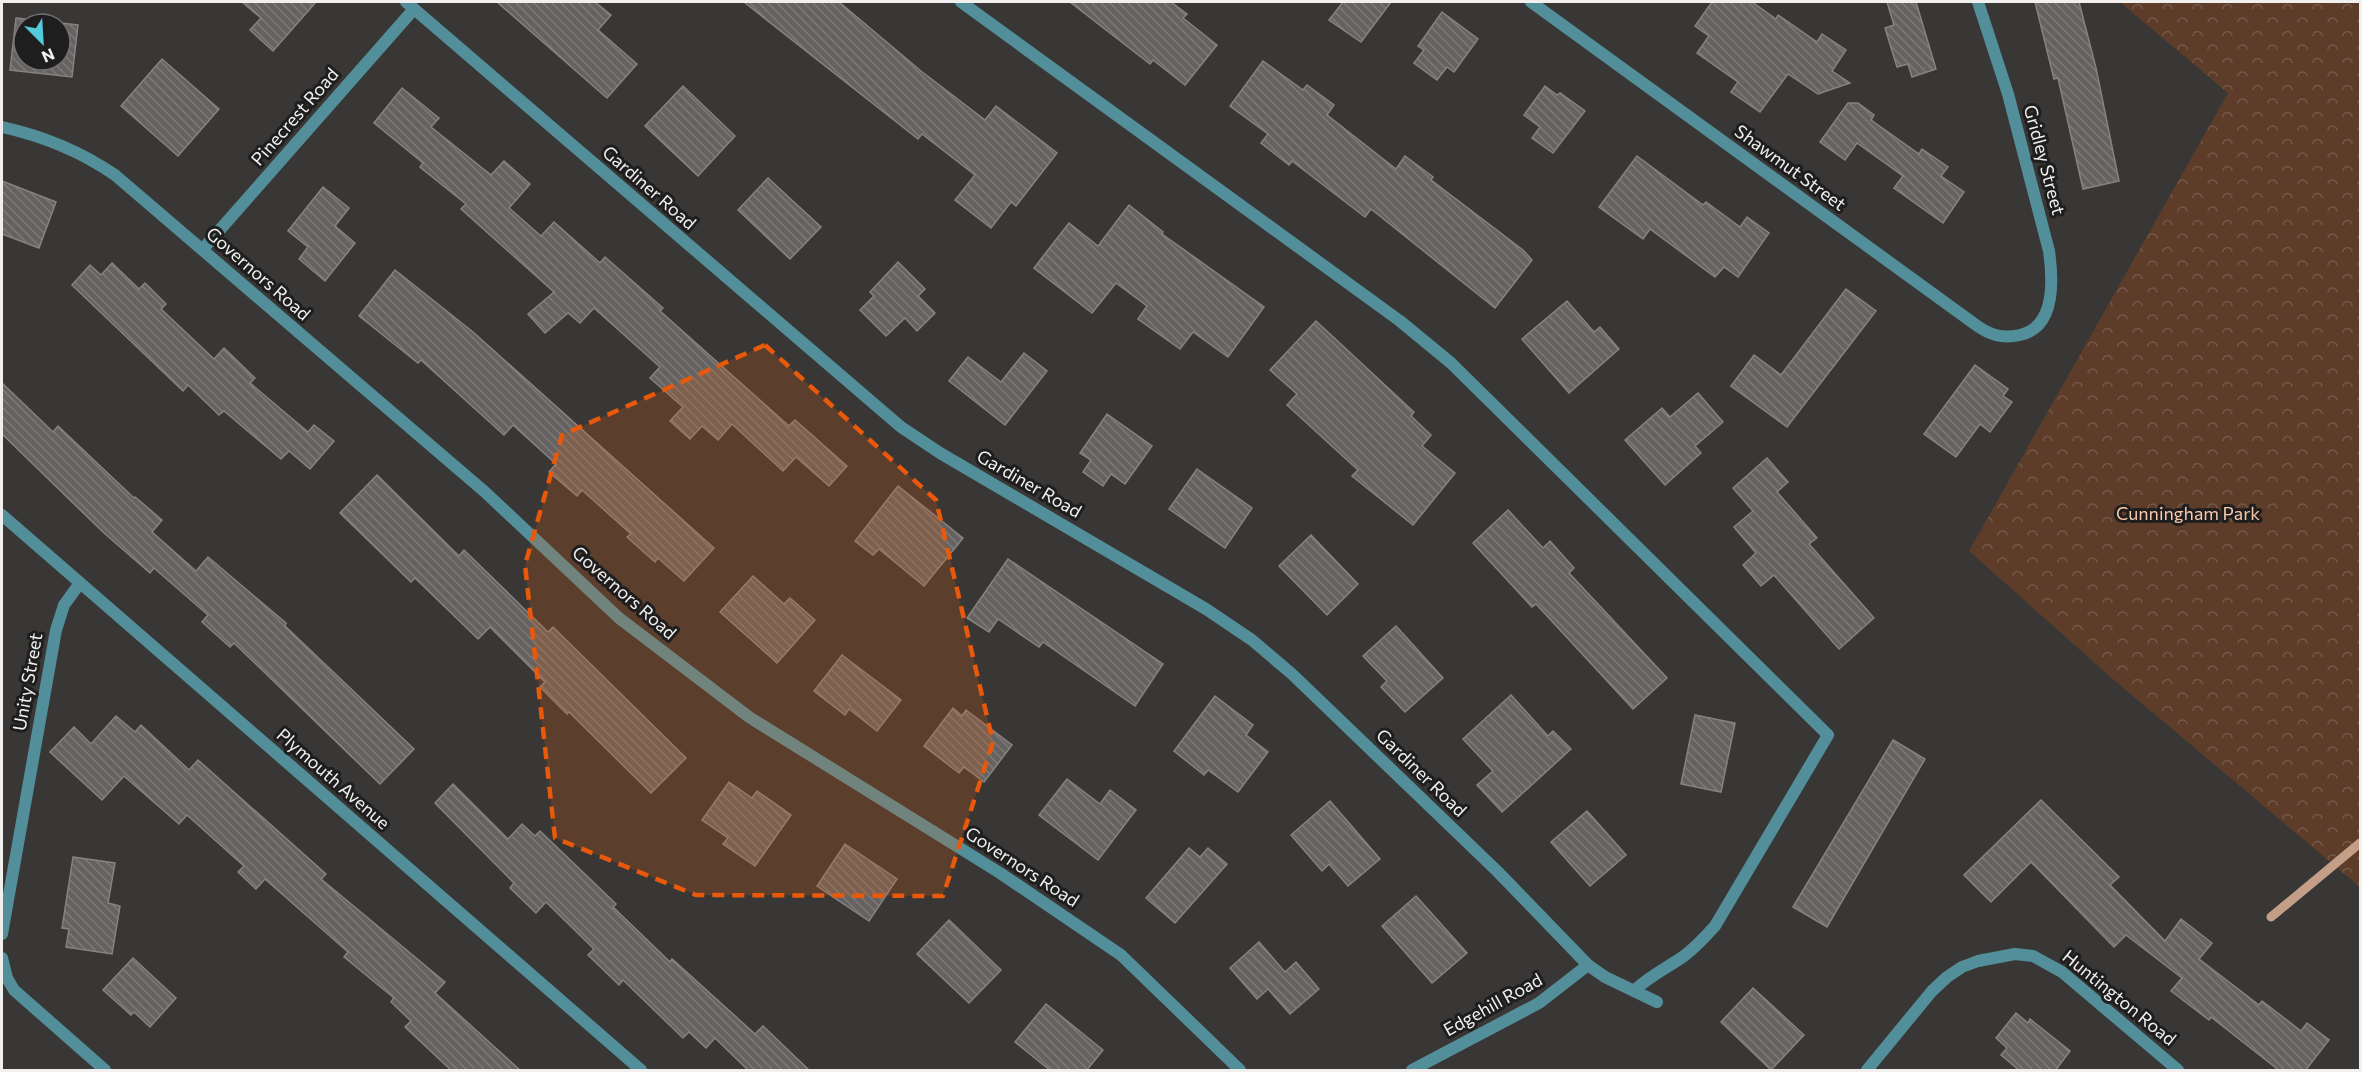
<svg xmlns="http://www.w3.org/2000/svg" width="2362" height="1072" font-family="Commissioner,sans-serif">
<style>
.park{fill:url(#park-crowns)}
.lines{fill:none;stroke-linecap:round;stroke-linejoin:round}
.stream{stroke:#c49e87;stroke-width:9}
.building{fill:url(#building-back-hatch);stroke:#868381;stroke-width:1.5;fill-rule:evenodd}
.street{stroke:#538f9a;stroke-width:12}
.marked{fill:#e8590c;fill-opacity:0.2;stroke:#e8590c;stroke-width:4.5;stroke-dasharray:12 8;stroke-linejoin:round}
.labels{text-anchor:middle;stroke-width:6;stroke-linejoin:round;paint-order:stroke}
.street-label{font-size:18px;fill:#f2f0ef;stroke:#1f1e1e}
.park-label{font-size:18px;fill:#facaad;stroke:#1f1e1e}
</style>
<defs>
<pattern id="park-crowns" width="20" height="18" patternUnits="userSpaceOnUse" patternTransform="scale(1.5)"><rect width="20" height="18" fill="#5d3d29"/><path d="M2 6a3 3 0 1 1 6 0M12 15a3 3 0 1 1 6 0" fill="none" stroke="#755948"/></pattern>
<pattern id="building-back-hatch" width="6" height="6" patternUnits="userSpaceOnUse" patternTransform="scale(1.5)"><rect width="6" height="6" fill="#656261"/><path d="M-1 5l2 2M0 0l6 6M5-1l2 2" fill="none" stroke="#7c7978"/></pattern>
</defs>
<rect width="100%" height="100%" fill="#393735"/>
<path class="park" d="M2120 2H2360V887L2114 680 1969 551 2228 93Z"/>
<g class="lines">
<path class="stream" d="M2271 917 2360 843"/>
</g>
<g class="building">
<path d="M242 2H316L273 51 250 30 261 18Z"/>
<path d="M497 2H595L611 15 598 30 637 64 607 98Z"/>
<path d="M744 2H839L921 71 985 120 996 106 1057 153 1016 206 1011 202 991 228 955 200 975 175 922 134 918 139Z"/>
<path d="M1070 2H1171L1187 14 1183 18 1217 45 1185 85 1153 60 1150 64Z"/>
<path d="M1343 2H1391L1361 42 1329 20Z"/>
<path d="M1712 2H1752L1776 19 1778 15 1817 42 1822 34 1846 50 1832 71 1850 83 1818 94 1788 74 1760 112 1731 92 1738 82 1697 53 1709 36 1695 26Z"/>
<path d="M1887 2H1916L1936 69 1912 77 1908 64 1897 67 1885 28 1894 25Z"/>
<path d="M2035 2H2079L2096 68 2119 181 2083 189 2058 78 2054 79Z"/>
<path d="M1442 12 1478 39 1454 72 1447 67 1437 80 1414 63 1424 50 1418 46Z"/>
<path d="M16 18 78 25 72 77 10 70ZM24 24H60V60H24Z"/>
<path d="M162 59 219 109 178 156 121 106Z"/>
<path d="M1263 61 1303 90 1307 85 1334 105 1327 115 1396 169 1405 156 1433 177 1431 180 1523 250 1532 260 1495 308 1371 209 1365 217 1292 161 1289 165 1261 143 1268 134 1230 106Z"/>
<path d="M683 86 735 136 698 176 645 126Z"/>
<path d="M1545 86 1557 95 1560 93 1585 111 1553 153 1532 138 1540 127 1524 115Z"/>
<path d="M402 88 439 118 431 127 491 175 504 161 530 184 509 208 541 236 554 222 600 263 605 257 663 308 660 311 789 426 795 420 847 466 829 486 796 457 783 471 732 424 718 440 702 426 690 439 670 421 683 407 650 378 660 367 594 308 580 323 568 313 545 333 528 314 554 292 461 209 466 204 420 167 423 163 374 123Z"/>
<path d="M1848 103H1858L1874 115 1871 120 1919 154 1922 149 1948 167 1941 176 1964 192 1943 223 1894 188 1903 176 1857 143 1845 160 1820 142Z"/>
<path d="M1637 156 1703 205 1706 202 1740 227 1747 217 1769 233 1738 277 1724 267 1715 277 1650 229 1643 239 1599 207Z"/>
<path d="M768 178 821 227 790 259 738 210Z"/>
<path d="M2 181 56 202 39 248 2 234Z"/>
<path d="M323 187 349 208 335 226 355 243 325 281 299 259 308 247 288 231Z"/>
<path d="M1129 205 1163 232 1162 234 1264 307 1228 357 1193 332 1180 349 1138 319 1147 306 1116 283 1092 313 1034 268 1069 223 1098 246Z"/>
<path d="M898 262 925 289 918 296 935 313 917 331 905 318 886 336 860 310 874 296 870 292Z"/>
<path d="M112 263 139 289 145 283 166 304 161 309 214 359 224 348 255 378 250 383 308 432 314 425 334 441 310 469 289 451 281 459 224 411 219 415 188 385 183 391 72 285 90 265 101 275Z"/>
<path d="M395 270 473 332 714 548 684 581 658 558 655 562 627 537 631 534 582 490 577 496 549 472 556 464 513 425 504 435 421 360 418 363 359 316Z"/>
<path d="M1846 289 1876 311 1787 427 1731 386 1754 355 1781 375Z"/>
<path d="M1567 301 1594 332 1600 327 1619 349 1569 393 1522 339Z"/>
<path d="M1316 321 1414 412 1411 416 1431 435 1422 446 1455 473 1413 525 1352 476 1358 470 1287 405 1297 394 1270 370Z"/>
<path d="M1024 353 1047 371 1005 425 949 381 968 357 1001 382Z"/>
<path d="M1975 365 2008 389 2003 396 2012 402 1990 432 1980 424 1956 457 1924 434Z"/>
<path d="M2 383 53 432 58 426 134 498 135 497 162 520 152 532 196 571 208 557 286 623 285 626 414 749 380 784 234 643 230 647 202 622 208 615 154 568 150 573 104 533 2 434Z"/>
<path d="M1698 393 1723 422 1695 446 1701 453 1665 485 1625 440 1662 408 1670 417Z"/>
<path d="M1107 414 1152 446 1125 484 1111 474 1103 486 1083 472 1091 460 1080 453Z"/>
<path d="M1767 458 1788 482 1777 492 1817 538 1809 544 1874 618 1839 649 1774 575 1761 586 1743 565 1756 553 1734 527 1753 511 1733 488Z"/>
<path d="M1197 469 1252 508 1225 548 1169 509Z"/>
<path d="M377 475 459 556 464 550 548 632 553 627 686 758 651 793 569 712 567 714 540 687 545 682 490 627 478 639 415 578 411 582 340 513Z"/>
<path d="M898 486 963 538 924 586 879 549 873 555 855 541Z"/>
<path d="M1508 510 1543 548 1550 541 1574 568 1569 573 1667 678 1633 709 1536 604 1532 607 1473 543Z"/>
<path d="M1311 535 1358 584 1327 615 1279 566Z"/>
<path d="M1008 559 1163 664 1135 706 1043 642 1039 647 998 619 989 632 967 618Z"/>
<path d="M753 576 784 604 790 598 815 620 777 663 720 612Z"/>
<path d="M1396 626 1443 678 1405 712 1381 687 1387 681 1363 656Z"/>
<path d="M842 655 901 700 877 731 849 709 845 715 814 691Z"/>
<path d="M1511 695 1548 736 1553 731 1571 749 1502 812 1477 785 1493 771 1463 739Z"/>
<path d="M1215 696 1253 725 1246 735 1268 752 1238 792 1208 770 1204 775 1174 751Z"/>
<path d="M953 708 962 716 966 710 1012 745 984 782 964 767 959 773 924 746Z"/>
<path d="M1695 715 1735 723 1721 792 1681 784Z"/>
<path d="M116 716 135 732 141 725 189 770 198 760 326 874 321 879 445 982 435 993 521 1071H452L405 1027 411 1021 391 1002 394 998 344 957 348 952 265 879 256 889 238 872 244 866 187 815 179 824 124 776 102 800 50 752 74 727 91 744Z"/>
<path d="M1893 740 1925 759 1827 927 1793 907Z"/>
<path d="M1067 779 1100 804 1110 790 1136 810 1098 860 1039 815Z"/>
<path d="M729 782 752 798 757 791 791 815 755 866 723 844 728 838 702 820Z"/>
<path d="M453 784 508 839 522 824 535 836 540 831 616 904 613 907 670 962 672 959 755 1034 763 1026 810 1071H749L715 1038 706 1048 689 1032 683 1038 623 980 619 985 588 955 594 949 546 902 536 913 510 888 514 883 435 803Z"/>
<path d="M2041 800 2119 877 2110 885 2165 941 2181 919 2212 943 2199 959 2259 1005 2262 1001 2301 1031 2307 1023 2329 1040 2305 1071H2280L2211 1017 2209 1020 2171 991 2182 978 2126 935 2114 947 2031 862 1991 902 1964 875Z"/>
<path d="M1330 801 1380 859 1348 886 1329 864 1322 871 1291 835Z"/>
<path d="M1587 811 1626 855 1590 886 1551 842Z"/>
<path d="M845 844 897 879 869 921 817 886Z"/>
<path d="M1189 848 1200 857 1208 848 1227 864 1175 923 1146 898Z"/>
<path d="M73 857 115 863 108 903 120 906 112 954 66 947 69 929 62 928Z"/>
<path d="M1416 896 1467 953 1432 983 1382 926Z"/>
<path d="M949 920 1001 970 969 1003 917 954Z"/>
<path d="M1259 942 1285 972 1296 962 1319 989 1290 1014 1268 989 1257 999 1230 968Z"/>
<path d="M133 958 176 998 150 1027 134 1012 131 1015 103 990Z"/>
<path d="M1753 988 1804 1035 1771 1070 1721 1022Z"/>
<path d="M1046 1004 1103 1050 1086 1071H1051L1015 1042Z"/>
<path d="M2016 1013 2028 1023 2030 1019 2070 1051 2055 1071H2020L2001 1055 2007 1048 1996 1038Z"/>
</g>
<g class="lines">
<g class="street">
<path d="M406 2 901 427 940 453 1206 609 1252 640 1292 674 1497 871 1588 965 1605 977 1657 1002"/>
<path d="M961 2 1400 321 1451 363 1828 735 1715 926C1705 937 1696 947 1684 956 1667 968 1649 976 1634 991"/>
<path d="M1531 2 1976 325C1990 335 2002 339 2020 335 2056 327 2053 279 2049 251L2008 94 1978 2"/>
<path d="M2 127C43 136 80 151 115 175L485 492 619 618 749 717 1000 873 1121 955 1240 1070"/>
<path d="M203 249 414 9"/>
<path d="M2 515 641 1070"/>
<path d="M2 934 56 630 64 605 80 583"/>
<path d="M2 958 7 978 14 990 105 1070"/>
<path d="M1412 1070 1539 1003 1588 965"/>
<path d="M1867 1070 1932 991 1947 977 1962 967 1978 961 2015 954 2033 956 2062 972 2178 1070"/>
</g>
</g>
<path class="marked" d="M765 345 936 500 993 742 943 896 696 895 555 838 525 565 562 435Z"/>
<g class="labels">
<g class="street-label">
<text transform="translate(295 117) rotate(-49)" y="6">Pinecrest Road</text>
<text transform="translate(2044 160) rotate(75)" y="6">Gridley Street</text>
<text transform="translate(1790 168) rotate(36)" y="6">Shawmut Street</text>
<text transform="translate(649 188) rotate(41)" y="6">Gardiner Road</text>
<text transform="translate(258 274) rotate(41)" y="6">Governors Road</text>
<text transform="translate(1029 484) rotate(30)" y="6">Gardiner Road</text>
<text transform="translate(624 593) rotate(41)" y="6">Governors Road</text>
<text transform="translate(28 682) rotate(-80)" y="6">Unity Street</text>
<text transform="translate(1421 773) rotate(44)" y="6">Gardiner Road</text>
<text transform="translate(333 779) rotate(41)" y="6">Plymouth Avenue</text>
<text transform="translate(1022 867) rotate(33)" y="6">Governors Road</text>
<text transform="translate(2119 998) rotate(39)" y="6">Huntington Road</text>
<text transform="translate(1493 1005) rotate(-29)" y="6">Edgehill Road</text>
</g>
<g class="park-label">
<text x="2188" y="520">Cunningham Park</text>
</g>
</g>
<rect width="2362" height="1072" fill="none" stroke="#f2f0ef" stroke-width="6"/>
<g transform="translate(42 42) rotate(156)"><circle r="28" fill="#1f1e1e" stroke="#737272" stroke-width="1.5"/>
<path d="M0-4.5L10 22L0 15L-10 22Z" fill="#54cade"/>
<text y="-9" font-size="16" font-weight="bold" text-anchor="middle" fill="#f2f0ef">N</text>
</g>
</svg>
